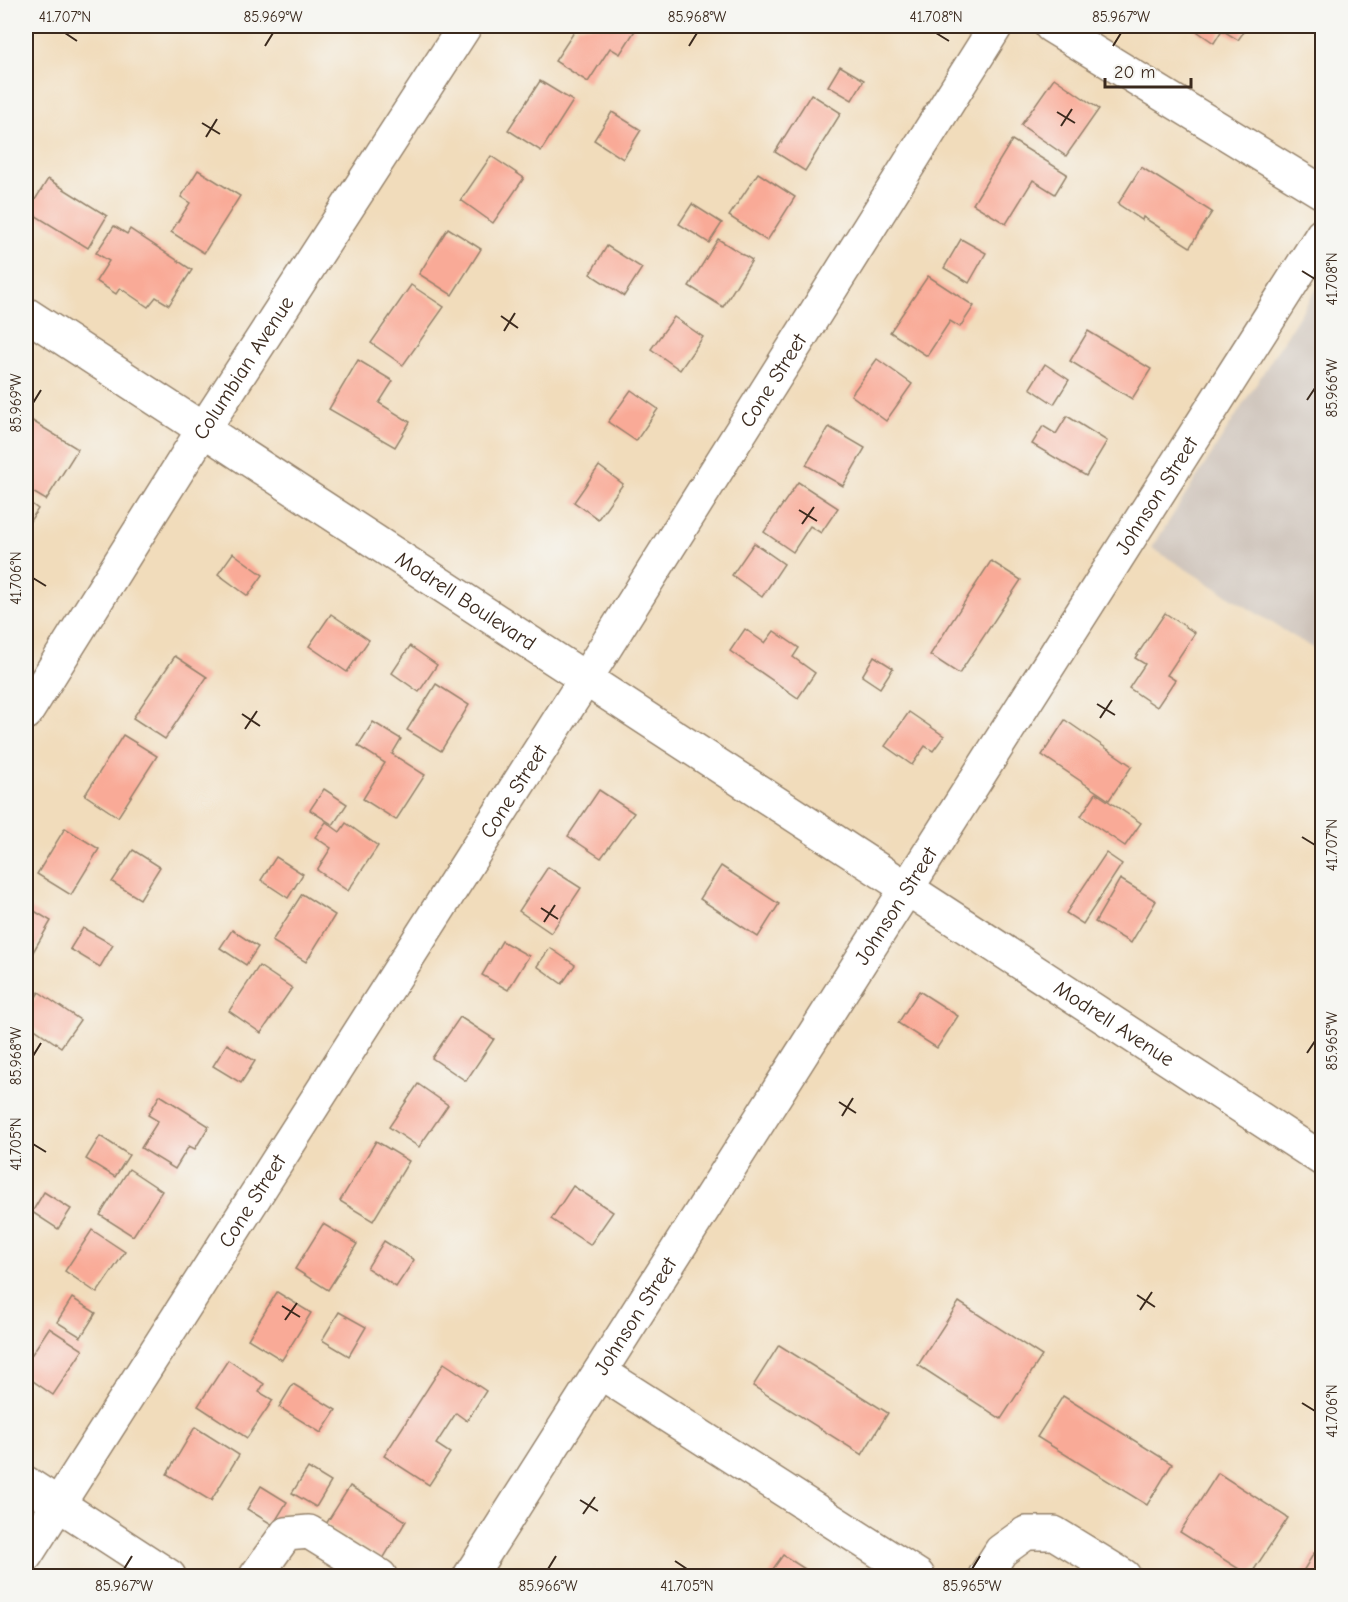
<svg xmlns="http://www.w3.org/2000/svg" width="1348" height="1602" font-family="'Comic Neue',sans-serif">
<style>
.industrial{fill:#cdc2b9}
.building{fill:#f9aa97}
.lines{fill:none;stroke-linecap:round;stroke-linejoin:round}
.minor-casing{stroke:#96836c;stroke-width:36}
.minor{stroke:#fff;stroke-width:33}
.ticks{fill:none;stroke:#3b2a1e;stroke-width:2}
.labels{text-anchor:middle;stroke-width:5;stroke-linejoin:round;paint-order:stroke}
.street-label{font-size:21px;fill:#3b2a1e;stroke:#f6f6f2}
.neatline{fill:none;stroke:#3b2a1e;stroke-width:2}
.ticks-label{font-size:15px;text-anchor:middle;fill:#3b2a1e}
</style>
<rect width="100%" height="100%" fill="#f6f6f2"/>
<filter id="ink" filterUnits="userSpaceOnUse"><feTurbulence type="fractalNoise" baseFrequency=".0167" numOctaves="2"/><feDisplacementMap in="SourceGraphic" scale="12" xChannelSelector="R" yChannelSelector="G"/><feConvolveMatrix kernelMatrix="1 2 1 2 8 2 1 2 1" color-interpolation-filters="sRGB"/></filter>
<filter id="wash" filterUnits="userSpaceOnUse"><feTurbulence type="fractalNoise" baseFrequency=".008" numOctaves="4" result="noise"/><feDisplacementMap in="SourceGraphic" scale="24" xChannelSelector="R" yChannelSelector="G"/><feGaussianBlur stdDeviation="1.35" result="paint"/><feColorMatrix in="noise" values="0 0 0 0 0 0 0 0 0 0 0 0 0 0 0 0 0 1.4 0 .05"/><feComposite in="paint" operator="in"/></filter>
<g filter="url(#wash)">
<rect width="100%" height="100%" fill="#f1dcbb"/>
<path class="industrial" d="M1322 280V654L1152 548Z"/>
<g id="blocks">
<g class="building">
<path d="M578 26H630L636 29 620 54 610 48 588 82 555 61Z"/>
<path d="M1191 26H1248L1238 40 1222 30 1214 43 1191 27Z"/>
<path d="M840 66 864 80 852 100 828 86Z"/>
<path d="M1054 78 1099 109 1066 156 1021 125Z"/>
<path d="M540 81 573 101 541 151 508 130Z"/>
<path d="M811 94 841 113 805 171 775 152Z"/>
<path d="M612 112 641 130 623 159 594 140Z"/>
<path d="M1012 140 1067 174 1055 194 1033 180 1006 224 973 204Z"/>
<path d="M491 156 524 178 493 223 461 200Z"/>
<path d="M1141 167 1212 212 1190 247 1143 217 1142 220 1118 204Z"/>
<path d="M198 170 240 196 204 253 171 232 190 203 181 197Z"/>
<path d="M758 173 795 197 767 241 729 216Z"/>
<path d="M48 179 107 216 88 248 28 211Z"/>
<path d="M692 204 722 223 709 243 679 224Z"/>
<path d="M114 226 127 234 130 229 192 270 169 305 156 297 148 307 120 288 116 294 96 281 109 261 96 253Z"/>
<path d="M448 228 481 249 452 295 419 274Z"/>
<path d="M718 239 752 260 723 307 689 286Z"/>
<path d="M961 239 986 253 969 283 944 268Z"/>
<path d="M607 246 642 268 624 296 590 274Z"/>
<path d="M928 276 974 306 960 327 950 321 927 356 890 332Z"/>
<path d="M411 285 444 307 403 365 371 343Z"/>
<path d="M674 317 703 337 680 370 651 349Z"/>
<path d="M1088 331 1151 369 1132 399 1070 361Z"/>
<path d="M877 359 912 384 886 421 851 395Z"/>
<path d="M358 360 393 381 379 403 410 422 395 447 329 409Z"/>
<path d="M1045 364 1069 380 1054 404 1030 388Z"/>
<path d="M631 390 658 409 636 441 608 422Z"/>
<path d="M1067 416 1107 441 1086 476 1032 444 1043 426 1056 434Z"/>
<path d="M26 417 78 449 46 500 26 488V464L29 458 26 455Z"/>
<path d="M829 427 865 448 843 486 806 465Z"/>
<path d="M599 466 623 484 598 519 574 502Z"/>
<path d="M798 482 838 508 821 533 810 526 793 552 764 532Z"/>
<path d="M26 500 38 509 26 527Z"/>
<path d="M754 543 784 564 762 597 732 575Z"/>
<path d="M233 553 263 575 248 596 218 574Z"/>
<path d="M991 561 1021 580 959 674 930 655Z"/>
<path d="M1165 613 1195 633 1167 675 1175 680 1157 707 1129 688 1145 664 1135 658Z"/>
<path d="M331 614 369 640 347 672 309 646Z"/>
<path d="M745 629 765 643 774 631 799 648 793 657 815 673 798 698 730 651Z"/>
<path d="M410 646 437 665 419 692 392 673Z"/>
<path d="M175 656 207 677 165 739 133 718Z"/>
<path d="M874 656 893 668 880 688 862 676Z"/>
<path d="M436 684 469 705 441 751 407 730Z"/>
<path d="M909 712 944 736 933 751 925 746 912 765 885 746Z"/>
<path d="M1065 720 1132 766 1109 800 1042 755Z"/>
<path d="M373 722 401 739 392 754 425 775 396 820 363 799 385 763 358 746Z"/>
<path d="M123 735 157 756 118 817 85 795Z"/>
<path d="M324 789 347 804 333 825 310 810Z"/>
<path d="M599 790 634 813 601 858 568 836Z"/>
<path d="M1096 793 1141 823 1125 846 1081 816Z"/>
<path d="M326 822 340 832 346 823 378 846 348 891 317 870 331 848 315 837Z"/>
<path d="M65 828 99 849 71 895 37 874Z"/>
<path d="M133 850 160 867 140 899 112 882Z"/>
<path d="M1106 853 1122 864 1083 924 1066 913Z"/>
<path d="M276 857 303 874 288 898 261 880Z"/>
<path d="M721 866 779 904 758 937 700 899Z"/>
<path d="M548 867 581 888 551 933 519 911Z"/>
<path d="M1120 879 1156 901 1131 943 1095 922Z"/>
<path d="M302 894 335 915 306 962 272 941Z"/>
<path d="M26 906 51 921 26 964Z"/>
<path d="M83 928 113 945 100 967 70 949Z"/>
<path d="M232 930 258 947 246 965 220 948Z"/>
<path d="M502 941 529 956 508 990 482 975Z"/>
<path d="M550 948 575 965 562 984 537 966Z"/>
<path d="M259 966 292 988 261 1033 229 1011Z"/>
<path d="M919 991 958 1016 937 1048 898 1023Z"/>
<path d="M39 992 80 1020 61 1047 26 1023V1013Z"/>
<path d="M460 1017 494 1039 466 1081 432 1058Z"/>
<path d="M227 1044 255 1061 241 1083 213 1066Z"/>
<path d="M418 1084 448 1105 419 1147 389 1127Z"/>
<path d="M160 1095 209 1126 195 1149 189 1146 175 1169 141 1148 158 1121 148 1115Z"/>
<path d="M100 1136 129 1155 115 1177 86 1159Z"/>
<path d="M376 1141 409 1161 373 1221 340 1201Z"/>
<path d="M129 1169 162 1191 133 1236 100 1215Z"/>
<path d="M573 1186 613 1212 590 1245 551 1219Z"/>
<path d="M44 1192 71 1209 58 1229 32 1212Z"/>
<path d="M323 1224 357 1244 328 1290 295 1269Z"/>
<path d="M92 1230 125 1252 97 1293 65 1271Z"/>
<path d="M384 1241 414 1260 396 1287 367 1268Z"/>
<path d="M277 1292 311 1313 282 1360 248 1339Z"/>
<path d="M72 1298 96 1313 81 1337 57 1322Z"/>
<path d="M959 1302 1042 1356 1001 1419 918 1365Z"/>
<path d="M339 1312 366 1327 349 1356 322 1340Z"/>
<path d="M49 1328 83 1350 53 1395 26 1376V1363Z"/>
<path d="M779 1345 888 1413 862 1455 753 1386Z"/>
<path d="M228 1360 264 1384 259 1392 273 1400 247 1438 198 1406Z"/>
<path d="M444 1363 486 1391 467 1421 456 1413 436 1444 450 1453 429 1485 384 1456Z"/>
<path d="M293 1384 336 1410 321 1433 279 1407Z"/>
<path d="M1063 1396 1172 1464 1147 1505 1037 1437Z"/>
<path d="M195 1427 239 1455 211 1501 167 1474Z"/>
<path d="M308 1468 331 1482 316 1507 292 1493Z"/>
<path d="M1218 1473 1288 1518 1250 1576 1180 1532Z"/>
<path d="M261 1486 287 1502 273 1525 247 1509Z"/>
<path d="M350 1486 406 1521 383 1559 326 1524Z"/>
<path d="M1314 1553 1322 1558V1576H1300Z"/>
<path d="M783 1555 816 1576H768Z"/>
</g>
</g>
</g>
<g filter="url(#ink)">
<use href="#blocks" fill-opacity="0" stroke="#96836c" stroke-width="1.5"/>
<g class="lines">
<defs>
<g id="minor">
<path d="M1051 26 1322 192"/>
<path id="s1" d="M26 314 1322 1159"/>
<path id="s2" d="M26 713 203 430 465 26"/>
<path d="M600 1372 918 1576"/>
<path d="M26 1483 169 1576"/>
<path id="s3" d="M26 1555 586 678 996 26"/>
<path d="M256 1576 286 1534 309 1532 380 1576"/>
<path id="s4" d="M470 1576 1322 235"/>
<path d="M985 1576 1001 1551 1026 1533H1054L1124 1576"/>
</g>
</defs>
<use href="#minor" class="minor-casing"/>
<use href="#minor" class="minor"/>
</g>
</g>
<path class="ticks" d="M65 33 77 41M936 33 949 41M265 46 273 33M689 46 697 33M1113 46 1121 33M1057 112 1075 123M202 123 220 134M1061 126 1072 109M206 137 217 119M1302 271 1315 279M501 316 518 328M504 331 515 313M1307 400 1315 388M33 403 41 390M799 510 817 521M802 524 814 507M33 578 46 586M1097 704 1115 715M242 714 260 726M1100 718 1112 700M245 729 257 711M1302 837 1315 845M541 908 558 919M544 922 555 905M1307 1053 1315 1041M33 1056 41 1043M839 1102 856 1113M842 1116 853 1098M33 1144 46 1152M1137 1295 1155 1307M282 1306 300 1317M1140 1310 1152 1292M285 1320 297 1303M1302 1403 1315 1411M580 1500 598 1511M583 1514 595 1497M675 1561 687 1569M124 1569 132 1556M548 1569 556 1556M972 1569 980 1556"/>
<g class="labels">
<g class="street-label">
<text dy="7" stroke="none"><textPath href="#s2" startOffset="408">Columbian Avenue</textPath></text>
<text dy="7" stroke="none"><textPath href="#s3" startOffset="1392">Cone Street</textPath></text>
<text dy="7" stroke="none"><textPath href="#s4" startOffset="1280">Johnson Street</textPath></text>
<text dy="7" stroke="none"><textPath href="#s1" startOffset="525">Modrell Boulevard</textPath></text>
<text dy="7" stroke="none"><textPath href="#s3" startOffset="906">Cone Street</textPath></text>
<text dy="7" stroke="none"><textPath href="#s4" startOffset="794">Johnson Street</textPath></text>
<text dy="7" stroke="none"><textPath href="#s1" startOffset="1299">Modrell Avenue</textPath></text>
<text dy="7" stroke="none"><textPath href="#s3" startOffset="420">Cone Street</textPath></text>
<text dy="7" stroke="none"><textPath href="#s4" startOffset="308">Johnson Street</textPath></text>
</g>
</g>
<rect width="1348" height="1602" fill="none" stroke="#f6f6f2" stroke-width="66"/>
<path d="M1105 78v9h86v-9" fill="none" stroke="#3b2a1e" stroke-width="3"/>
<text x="1114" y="78" font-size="18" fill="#3b2a1e" stroke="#f6f6f2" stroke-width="4.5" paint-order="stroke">20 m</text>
<rect x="33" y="33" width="1282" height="1536" class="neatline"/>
<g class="ticks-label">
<text x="65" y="22">41.707°N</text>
<text x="273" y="22">85.969°W</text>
<text x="697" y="22">85.968°W</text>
<text x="936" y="22">41.708°N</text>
<text x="1121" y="22">85.967°W</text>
<text transform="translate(1332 279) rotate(-90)" y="5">41.708°N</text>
<text transform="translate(1332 388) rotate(-90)" y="5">85.966°W</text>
<text transform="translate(16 403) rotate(-90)" y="5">85.969°W</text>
<text transform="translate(16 578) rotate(-90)" y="5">41.706°N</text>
<text transform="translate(1332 845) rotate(-90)" y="5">41.707°N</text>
<text transform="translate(1332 1041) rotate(-90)" y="5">85.965°W</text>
<text transform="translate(16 1056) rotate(-90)" y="5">85.968°W</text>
<text transform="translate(16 1144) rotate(-90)" y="5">41.705°N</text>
<text transform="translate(1332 1411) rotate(-90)" y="5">41.706°N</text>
<text x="124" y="1591">85.967°W</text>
<text x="548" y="1591">85.966°W</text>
<text x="687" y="1591">41.705°N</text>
<text x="972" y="1591">85.965°W</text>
</g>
</svg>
